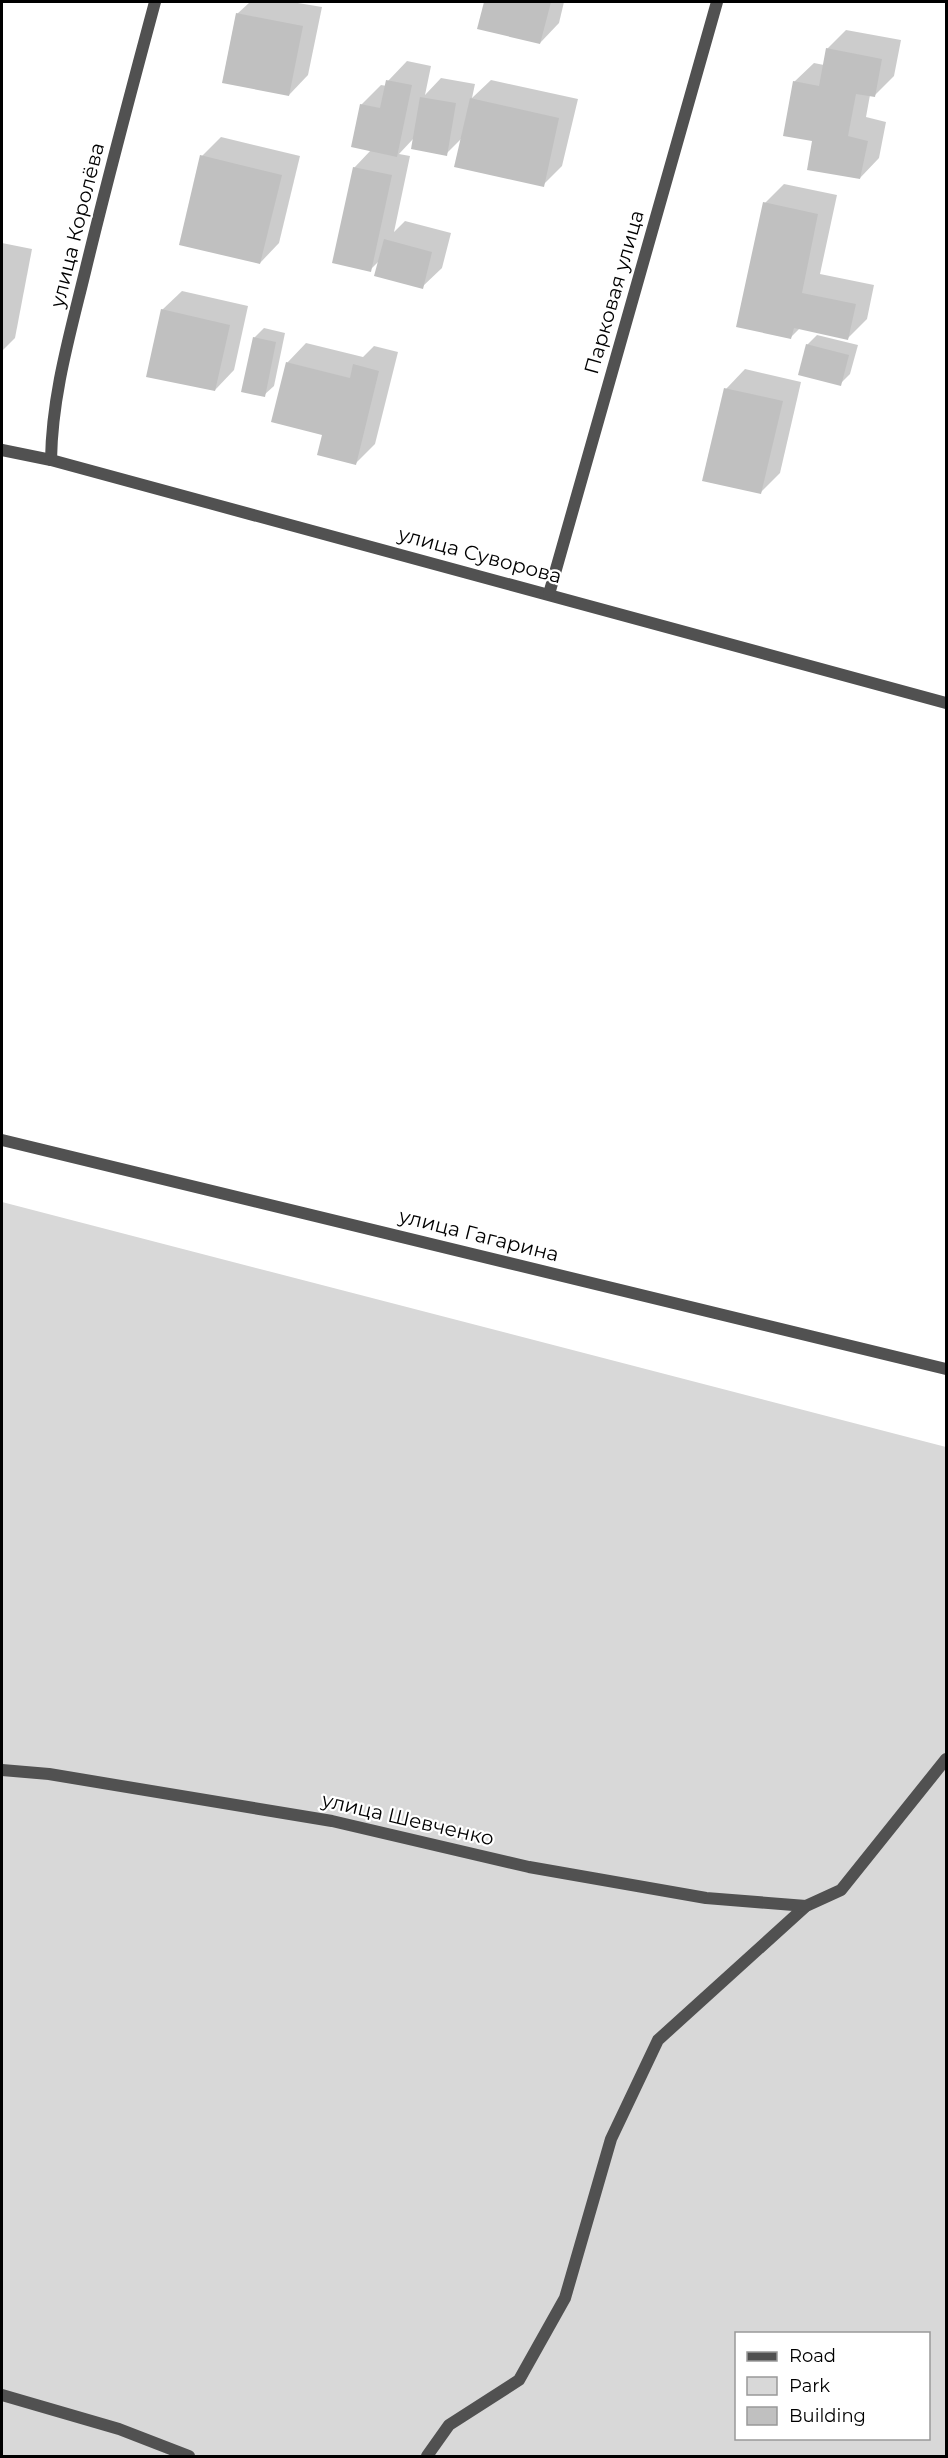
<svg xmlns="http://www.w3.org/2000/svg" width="948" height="2458" font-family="Montserrat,sans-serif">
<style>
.green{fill:#d8d8d8;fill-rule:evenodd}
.shadow{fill:#0003}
.building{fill:#c0c0c0}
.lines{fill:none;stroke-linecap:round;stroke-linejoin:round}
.service{stroke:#515151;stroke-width:12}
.minor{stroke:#515151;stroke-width:12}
.tertiary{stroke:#515151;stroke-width:12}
.labels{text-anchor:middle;stroke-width:4.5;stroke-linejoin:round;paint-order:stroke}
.street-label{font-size:20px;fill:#000;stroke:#fff}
</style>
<rect width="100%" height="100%" fill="#fff"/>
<path class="green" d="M2 1202 946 1447V2456H2ZM736 2334H928V2438H736Z"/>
<g class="shadow">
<path d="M250 2H292L322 7 308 75 289 95 237 14Z"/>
<path d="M486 2H564L559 23 540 43 479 28Z"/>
<path d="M846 30 901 40 894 76 874 96 870 95 866 117 886 122 879 158 860 178 814 140 794 82 814 63 824 65 827 49Z"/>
<path d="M407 61 431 66 425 95 441 78 475 84 472 98 491 80 578 99 562 166 543 185 462 138 446 154 414 138 399 154 410 156 394 232 405 221 451 233 442 268 422 287 380 260 370 270 354 168 371 150 361 105 381 85 387 86 388 81Z"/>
<path d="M221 137 300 156 279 243 260 263 202 156Z"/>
<path d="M784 184 837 195 820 274 874 285 867 319 848 338 800 328 791 337 765 203Z"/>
<path d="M2 243 32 249 15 338 2 351Z"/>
<path d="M182 291 248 306 234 370 215 390 162 310Z"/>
<path d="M264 328 285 333 274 386 264 395 254 338Z"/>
<path d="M817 335 858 345 850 374 840 384 807 345Z"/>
<path d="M306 343 363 357 374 346 398 352 375 444 356 463 324 434 287 363Z"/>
<path d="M745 369 801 382 780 473 760 493 726 389Z"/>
</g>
<g class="building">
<path d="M484 2H551L540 44 477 29Z"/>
<path d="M236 13 303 26 289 96 222 83Z"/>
<path d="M826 48 882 59 875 97 856 94 848 136 868 141 860 179 807 170 812 141 783 136 793 81 819 86Z"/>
<path d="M386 80 412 85 397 157 351 147 360 104 380 108Z"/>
<path d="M420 97 456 103 447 156 411 149Z"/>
<path d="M470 98 559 118 544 187 454 167Z"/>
<path d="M200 155 282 175 260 264 179 245Z"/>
<path d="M353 167 392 175 371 272 332 263Z"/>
<path d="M763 202 818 214 802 293 856 304 848 340 794 328 791 339 736 327Z"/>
<path d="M384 239 432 252 423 289 374 276Z"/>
<path d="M161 309 230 325 215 391 146 377Z"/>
<path d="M253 337 276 342 265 397 241 392Z"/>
<path d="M806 344 849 355 841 386 798 375Z"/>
<path d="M286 362 350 378 353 364 379 371 356 465 317 455 322 435 271 422Z"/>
<path d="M724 388 783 401 761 494 702 481Z"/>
</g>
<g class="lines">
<path class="service" d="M427 2456 449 2425 519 2380 565 2298 611 2139 658 2040 806 1906 841 1890 946 1759"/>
<g class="minor">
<path d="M2 450 51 460 946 703"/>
<path d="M51 460C52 395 70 334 85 272 107 181 131 91 155 2"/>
<path d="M549 594 717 2"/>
<path d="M2 1770 49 1774 332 1821 529 1867 706 1898 806 1906"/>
<path d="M2 2395 119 2429 189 2456"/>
</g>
<path class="tertiary" d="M2 1140 946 1369"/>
</g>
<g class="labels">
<g class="street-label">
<text transform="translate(77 225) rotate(-76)" y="7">улица Королёва</text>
<text transform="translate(614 292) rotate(-74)" y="7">Парковая улица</text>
<text transform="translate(480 555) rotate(15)" y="7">улица Суворова</text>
<text transform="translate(479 1235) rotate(14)" y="7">улица Гагарина</text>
<text transform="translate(408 1819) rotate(13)" y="7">улица Шевченко</text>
</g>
</g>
<rect width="948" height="2458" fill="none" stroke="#000000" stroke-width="6"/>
<rect x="735" y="2332" width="195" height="108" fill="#ffffff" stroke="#999999" stroke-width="1.5"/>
<rect x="747" y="2352" width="30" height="9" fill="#515151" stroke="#999999" stroke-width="1.5"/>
<text x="789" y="2362" font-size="18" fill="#000000">Road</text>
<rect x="747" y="2377" width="30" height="18" fill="#d8d8d8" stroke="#999999" stroke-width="1.5"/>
<text x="789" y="2392" font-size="18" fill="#000000">Park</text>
<rect x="747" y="2407" width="30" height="18" fill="#c0c0c0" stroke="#999999" stroke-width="1.5"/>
<text x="789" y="2422" font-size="18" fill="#000000">Building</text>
</svg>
